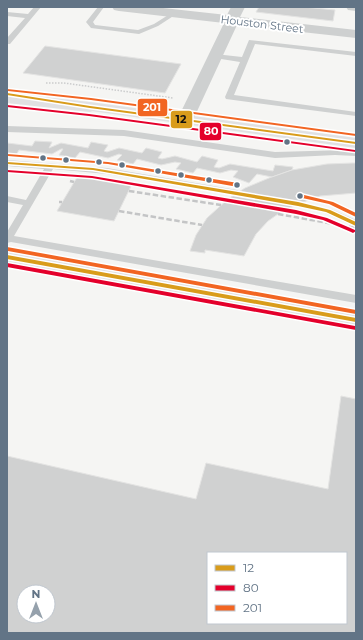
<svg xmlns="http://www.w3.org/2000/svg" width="363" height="640" font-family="Montserrat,sans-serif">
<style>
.building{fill:#d0d1d1;stroke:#e4e4e3;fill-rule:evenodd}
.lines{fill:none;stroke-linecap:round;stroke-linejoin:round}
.path{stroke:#cbcccd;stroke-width:1.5;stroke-dasharray:1.5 1.5;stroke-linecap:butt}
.lane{fill:#ced0d0;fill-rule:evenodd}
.street{fill:#ced0d0;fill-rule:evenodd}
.secondary{fill:#e1e1e2;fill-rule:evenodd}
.primary{fill:#e1e1e2;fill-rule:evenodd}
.highway{fill:#e1e1e2;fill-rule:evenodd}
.rail{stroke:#c4c5c6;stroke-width:2.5;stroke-dasharray:5.5 2.5;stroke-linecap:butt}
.bus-1-casing{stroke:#fff;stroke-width:3}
.bus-2-casing{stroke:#fff;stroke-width:3}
.bus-3-casing{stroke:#fff;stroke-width:3}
.bus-1{fill:#d99c1b;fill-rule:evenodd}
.bus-2{fill:#e4002b;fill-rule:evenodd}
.bus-3{fill:#f26522;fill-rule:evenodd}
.bus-dot{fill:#627486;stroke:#fff;stroke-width:1.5}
.labels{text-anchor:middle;stroke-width:4;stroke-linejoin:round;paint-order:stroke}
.far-street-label{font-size:11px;fill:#627486;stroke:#fff}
.line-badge{stroke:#fff;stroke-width:1.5}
.badge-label{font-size:11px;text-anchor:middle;font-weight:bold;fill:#fff}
.pale-badge-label{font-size:11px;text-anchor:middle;font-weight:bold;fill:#111}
</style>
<rect width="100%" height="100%" fill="#f5f5f3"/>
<g class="building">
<path d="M259 7H303L335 10 333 21 256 12Z"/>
<path d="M45 46 181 64 165 93 23 73Z"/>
<path d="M35 141 52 142 49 148 61 143 88 148 91 142 108 145 104 151 107 152 119 148 142 153 146 148 162 152 158 158 162 159 175 156 197 162 202 156 218 160 214 167 219 168 230 164 273 171 275 165 293 167 292 170 272 177 257 174 249 183 233 177 238 171 231 170 220 173 197 168 193 173 176 169 181 163 175 162 161 165 137 159 133 164 117 160 122 155 119 154 108 158 80 152 75 158 59 155 63 149H61L52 154 19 150 16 155 7 154V143L32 146Z"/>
<path d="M353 163H356V193L320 196 298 204 278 214 268 221 256 234 244 256 205 250V253L190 251 196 235 207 218 228 199 245 188 269 178 292 170 327 164Z"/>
<path d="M79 174 133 182 114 221 57 211Z"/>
<path d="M341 396 356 399V633H7V456L196 499 206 463 328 489ZM208 553H346V623H208ZM24 592H48V616H24Z"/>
</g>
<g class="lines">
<path class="path" d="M46 83H64L173 98"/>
<g class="lane">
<path d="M34 7H41L10 44H7V38L25 18 7 16V12L28 14Z"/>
<path d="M98 7H104L93 22 95 25 138 30 154 24 173 12 178 13 158 26 139 34 91 28 86 22Z"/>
<path d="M249 40 356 52V56L255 44 234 95 356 112V116L226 99 225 97 240 62 215 58 211 56 215 54 242 57Z"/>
<path d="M7 126 124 130 275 152 346 150H356V156L335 155 275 158 124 136 7 132Z"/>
<path d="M7 160 107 168 237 190 242 193 237 196 107 174 53 169 14 236 356 295V303L11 242 7 243V232L23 205 7 202V196L26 200 44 169 7 166Z"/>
<path d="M298 201 331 209 356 220V227L325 213 295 206 293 204Z"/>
</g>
<g class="street">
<path d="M112 7H154L227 15 231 7H245L240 17 356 30V38L237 25 193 120 191 123 185 125 179 123 177 120 224 23 119 11 114 10Z"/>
<path d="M346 7H356V11L348 10Z"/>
</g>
<path class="secondary" d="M7 250 356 312V328L7 264Z"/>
<path class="primary" d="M90 102 356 138V148L84 110 82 107 84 104Z"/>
<path class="highway" d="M7 93 90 102 96 104 98 107 96 110 90 112 7 103Z"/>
<g class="rail">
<path d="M70 181 74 182"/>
<path d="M129 191 221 205"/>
<path d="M59 202H62"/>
<path d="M119 211 202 225"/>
<path d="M278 214 356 228"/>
</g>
<defs>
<g id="bus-1">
<path d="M7 93 90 106 356 142V144L90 108 7 95Z"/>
<path d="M7 162 93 168 298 202 330 210 356 222V226L326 212 298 206 93 170 7 164Z"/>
<path d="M7 255 356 318V322L7 259Z"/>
</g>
<g id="bus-2">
<path d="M7 105 89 114 355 150H356V152L89 116 7 107Z"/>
<path d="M7 170 92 176 296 210 327 218 355 230 356 231 353 233 351 232 323 220 296 214 92 178 7 172Z"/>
<path d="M7 263 355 326H356V330L7 267Z"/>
</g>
<g id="bus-3">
<path d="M7 89 91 98 356 134V136L91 100 8 91H7Z"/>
<path d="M7 154 108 162 238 183 240 185 238 187 108 164 8 156H7Z"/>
<path d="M300 194 333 202 356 213V217L329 204 298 197 297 196Z"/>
<path d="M7 247 356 310V314L8 251H7Z"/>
</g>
</defs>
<use href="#bus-1" class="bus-1-casing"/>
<use href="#bus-2" class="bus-2-casing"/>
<use href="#bus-3" class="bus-3-casing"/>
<use href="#bus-1" class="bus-1"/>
<use href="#bus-2" class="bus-2"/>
<use href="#bus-3" class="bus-3"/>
</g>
<g class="bus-dot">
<circle cx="287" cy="142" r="3.5"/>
<circle cx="43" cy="158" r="3.5"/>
<circle cx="66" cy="160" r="3.5"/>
<circle cx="99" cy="162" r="3.5"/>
<circle cx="122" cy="165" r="3.5"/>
<circle cx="158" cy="171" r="3.5"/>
<circle cx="181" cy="175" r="3.5"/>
<circle cx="209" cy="180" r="3.5"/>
<circle cx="237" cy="185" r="3.5"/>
<circle cx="300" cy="196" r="3.5"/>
</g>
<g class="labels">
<g class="far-street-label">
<text transform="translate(262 24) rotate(7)" y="4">Houston Street</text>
</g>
</g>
<g class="line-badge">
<rect x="137" y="98" width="31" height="19" rx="4" fill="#f26522"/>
<rect x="170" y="110" width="23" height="19" rx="4" fill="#d99c1b"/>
<rect x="199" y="122" width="23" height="19" rx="4" fill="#e4002b"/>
</g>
<g class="badge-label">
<text x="152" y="111">201</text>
<text x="211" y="135">80</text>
</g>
<g class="pale-badge-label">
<text x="181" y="123">12</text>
</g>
<rect width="363" height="640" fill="none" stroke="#627486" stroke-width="16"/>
<rect x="207" y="552" width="140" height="72" fill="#ffffff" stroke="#c0c7cf"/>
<rect x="215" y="565" width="20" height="6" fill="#d99c1b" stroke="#c0c7cf"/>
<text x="243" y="572" font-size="12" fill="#627486">12</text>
<rect x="215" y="585" width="20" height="6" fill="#e4002b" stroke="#c0c7cf"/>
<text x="243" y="592" font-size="12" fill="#627486">80</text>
<rect x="215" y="605" width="20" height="6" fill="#f26522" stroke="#c0c7cf"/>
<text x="243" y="612" font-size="12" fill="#627486">201</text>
<g transform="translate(36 604)"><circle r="19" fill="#ffffff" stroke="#c0c7cf"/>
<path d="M0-3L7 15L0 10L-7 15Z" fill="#95a1ac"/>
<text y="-6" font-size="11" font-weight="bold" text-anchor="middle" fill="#627486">N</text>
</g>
</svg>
